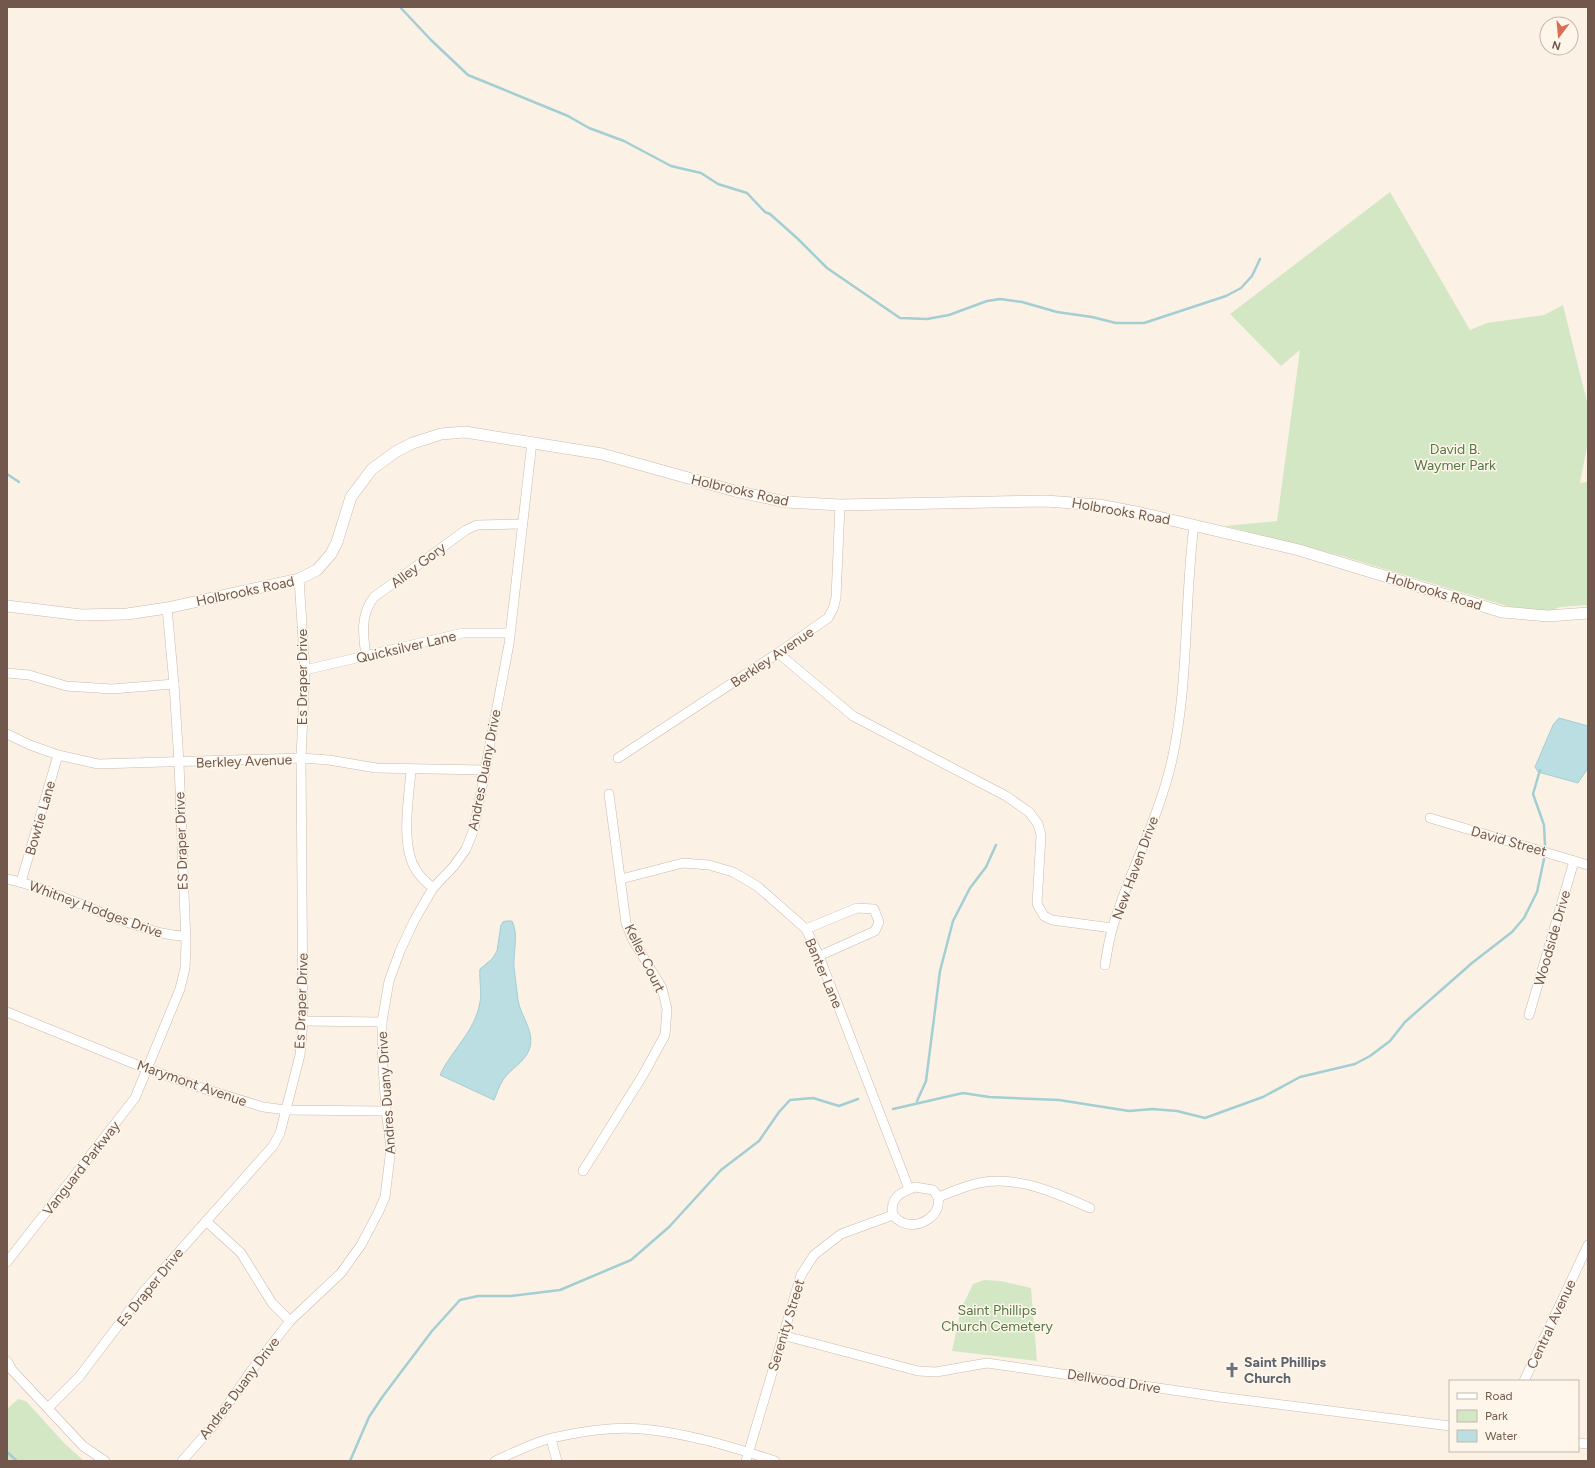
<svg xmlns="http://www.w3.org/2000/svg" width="1595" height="1468" font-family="Figtree,sans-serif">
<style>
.green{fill:#d4e7c5}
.water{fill:#bbdee3;stroke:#a2ced4}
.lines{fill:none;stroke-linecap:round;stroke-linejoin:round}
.stream{stroke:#a2ced4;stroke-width:2.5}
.minor-casing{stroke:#ccb9ac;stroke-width:10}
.tertiary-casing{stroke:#ccb9ac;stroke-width:12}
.minor{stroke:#fff;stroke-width:9}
.tertiary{stroke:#fff;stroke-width:11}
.labels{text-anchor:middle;stroke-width:3;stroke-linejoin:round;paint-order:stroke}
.park-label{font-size:14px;fill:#557745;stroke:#fef6eb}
.street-label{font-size:14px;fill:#72584c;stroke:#fef6eb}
.worship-label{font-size:14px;font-weight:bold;fill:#5b616d;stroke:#fef6eb;text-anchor:start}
</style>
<rect width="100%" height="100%" fill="#fbf2e5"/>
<g class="green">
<path d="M1390 192 1470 330 1487 323 1544 315 1563 305 1588 406V441L1580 483 1588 482V605L1560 607 1550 611 1510 607 1342 556 1225 526 1277 521 1300 350 1281 366 1230 314Z"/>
<path d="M984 1280 1001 1281 1031 1288 1037 1361 952 1351 961 1309 973 1284Z"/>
<path d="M18 1399 26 1401 64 1443 84 1461H7V1409Z"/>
</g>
<g class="water">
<path d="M1559 718 1588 726V765L1586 771 1578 783 1538 772 1535 767 1553 725Z"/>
<path d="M506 921H512C519 935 513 952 514 967 515 978 517 989 518 1000 521 1017 536 1033 529 1050 524 1063 510 1069 503 1080 499 1086 497 1093 494 1100L440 1075C452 1049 475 1032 480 1002 482 992 479 980 480 969L492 959 497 951 501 925 503 922Z"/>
</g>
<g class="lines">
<g class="stream">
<path d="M400 7 431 40 468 75 568 116 589 128 624 141 671 166 701 173 718 184 747 193 765 212 770 214 798 239 827 268 900 318 927 319 949 315 987 301 1000 299 1022 302 1057 312 1092 317 1116 323H1144L1226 296 1241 288 1252 276 1260 259"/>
<path d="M7 474 19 482"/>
<path d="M1540 770 1533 794 1544 825 1545 845"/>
<path d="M917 1101 926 1081 940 971 953 921 970 888 986 867 996 845"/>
<path d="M893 1109 963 1093 989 1097 1059 1100 1129 1111 1152 1109 1177 1111 1205 1118 1263 1097 1300 1077 1355 1064 1370 1056 1390 1041 1405 1022 1472 963 1512 932 1524 918 1537 892 1544 859"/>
<path d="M7 1452 17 1461"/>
<path d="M350 1461 369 1417 383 1396 432 1331 460 1300 478 1296H511L560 1290 631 1260 669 1227 721 1170 759 1141 779 1112 790 1100 813 1098 839 1106 858 1099"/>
</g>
<defs>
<g id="minor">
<path d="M778 653 853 716 1006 796 1029 812 1038 824 1041 835 1037 904 1044 916 1052 920 1112 928"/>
<path d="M366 656C363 635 360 615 374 597L466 530 477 525 521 524"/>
<path d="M305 670 463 633H509"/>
<path d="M7 673 29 675 66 686 112 689 174 684"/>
<path d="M7 734 30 745 58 755 98 764 301 758 329 760 376 768 485 770"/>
<path d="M618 758 778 653 828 618 833 609 836 598 840 505"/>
<path d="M411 770C409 798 400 845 416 870 420 877 427 883 433 888"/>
<path d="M1430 818 1588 865"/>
<path d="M7 879C49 888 88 909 129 923 148 929 165 936 186 936"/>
<path d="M621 879 683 863 709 865 733 872 757 886 806 929 819 956 909 1189"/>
<path d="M21 882 58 755"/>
<path d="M806 929 857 908 874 909 879 922 875 931 819 956"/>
<path d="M1105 965C1107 952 1109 939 1113 926 1130 870 1159 818 1172 760 1189 683 1184 603 1194 525"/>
<path d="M7 1012 147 1069 208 1090 263 1107 286 1110 386 1111"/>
<path d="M1529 1015 1574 861"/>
<path d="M303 1021 382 1022"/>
<path d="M583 1171 643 1075 665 1035 667 1009 662 988 633 940 626 923 609 794"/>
<path d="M915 1187 933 1190C953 1210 913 1240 893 1215 889 1198 901 1192 915 1187Z"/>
<path d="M938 1197C952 1192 965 1186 979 1183 1017 1175 1056 1193 1090 1208"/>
<path d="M206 1221 241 1253 272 1303 290 1321"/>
<path d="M7 1262 135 1098 180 989 185 968 186 944 179 763 174 684 167 608"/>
<path d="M782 1335 918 1371 936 1372 987 1363 1220 1397 1450 1426"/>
<path d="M7 1361 12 1370 83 1446 105 1461"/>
<path d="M1524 1381 1588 1245"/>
<path d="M48 1408 79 1377 145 1290 273 1146 280 1133 300 1055 303 1021 301 758 305 670 299 579"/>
<path d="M551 1439 557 1461"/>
<path d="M1578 1443 1588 1444"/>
<path d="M182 1461 213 1426 251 1371 290 1321 341 1273 361 1245 378 1213 385 1197 391 1148 386 1111 382 1051V1022L389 981 400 951 414 921 433 888 454 866 466 849 474 829 509 644 532 442"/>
<path d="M495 1461C513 1453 532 1443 552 1438 580 1432 612 1426 642 1429 687 1433 733 1447 775 1461"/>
<path d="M746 1461 801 1275 814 1255 841 1234 893 1215"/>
</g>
<path id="tertiary" d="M7 606 81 615 127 614 167 608 299 579 317 570 331 554 337 542 351 497 372 469 397 451 413 443 441 434 465 432 602 454 735 491 786 502 840 505 1046 501 1099 505 1141 513 1299 550 1502 612 1548 616 1588 613"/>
</defs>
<use href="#minor" class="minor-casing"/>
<use href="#tertiary" class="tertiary-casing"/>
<use href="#minor" class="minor"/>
<use href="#tertiary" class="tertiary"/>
</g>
<defs>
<symbol id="church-bare" viewBox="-9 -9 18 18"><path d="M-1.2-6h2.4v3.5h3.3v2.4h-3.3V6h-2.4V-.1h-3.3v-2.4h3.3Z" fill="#6b7280" stroke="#fef6eb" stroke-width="2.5" paint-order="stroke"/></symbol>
</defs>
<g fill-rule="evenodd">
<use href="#church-bare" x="1221" y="1359" width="22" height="22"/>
</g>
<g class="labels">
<g class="park-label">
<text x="1455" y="454">David B.<tspan x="1455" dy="16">Waymer Park</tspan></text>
<text x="997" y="1315">Saint Phillips<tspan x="997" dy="16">Church Cemetery</tspan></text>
</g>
<g class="street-label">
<text transform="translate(740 490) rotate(13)" y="5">Holbrooks Road</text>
<text transform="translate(1121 511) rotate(10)" y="5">Holbrooks Road</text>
<text transform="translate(418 565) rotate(-37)" y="5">Alley Gory</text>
<text transform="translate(245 591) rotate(-12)" y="5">Holbrooks Road</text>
<text transform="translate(1434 591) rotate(17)" y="5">Holbrooks Road</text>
<text transform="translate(406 647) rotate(-13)" y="5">Quicksilver Lane</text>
<text transform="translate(772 657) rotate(-34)" y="5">Berkley Avenue</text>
<text transform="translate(302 677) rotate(-90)" y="5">Es Draper Drive</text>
<text transform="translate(244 761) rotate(-2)" y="5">Berkley Avenue</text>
<text transform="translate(484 770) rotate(-79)" y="5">Andres Duany Drive</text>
<text transform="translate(40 818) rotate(-74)" y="5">Bowtie Lane</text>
<text transform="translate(181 841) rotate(-92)" y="5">ES Draper Drive</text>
<text transform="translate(1509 841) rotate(16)" y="5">David Street</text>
<text transform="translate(1135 868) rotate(-70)" y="5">New Haven Drive</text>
<text transform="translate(96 909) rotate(20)" y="5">Whitney Hodges Drive</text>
<text transform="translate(1552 938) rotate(-74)" y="5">Woodside Drive</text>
<text transform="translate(645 958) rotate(64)" y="5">Keller Court</text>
<text transform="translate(824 973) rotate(67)" y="5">Banter Lane</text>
<text transform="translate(301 1001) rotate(-88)" y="5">Es Draper Drive</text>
<text transform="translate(192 1083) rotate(19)" y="5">Marymont Avenue</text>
<text transform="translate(386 1093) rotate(-94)" y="5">Andres Duany Drive</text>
<text transform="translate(81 1168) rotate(-52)" y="5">Vanguard Parkway</text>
<text transform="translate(150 1287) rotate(-51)" y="5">Es Draper Drive</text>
<text transform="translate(1551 1324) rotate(-65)" y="5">Central Avenue</text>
<text transform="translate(786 1325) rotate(-73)" y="5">Serenity Street</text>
<text transform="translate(1114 1381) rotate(9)" y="5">Dellwood Drive</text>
<text transform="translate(239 1388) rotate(-53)" y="5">Andres Duany Drive</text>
</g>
<g class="worship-label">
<text x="1244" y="1367">Saint Phillips<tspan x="1244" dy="16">Church</tspan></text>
</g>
</g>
<rect width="1595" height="1468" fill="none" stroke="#72584c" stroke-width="16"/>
<rect x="1449" y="1380" width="130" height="72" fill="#fef6eb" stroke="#c6b7ab"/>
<rect x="1457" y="1393" width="20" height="6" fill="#ffffff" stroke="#c6b7ab"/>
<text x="1485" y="1400" font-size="12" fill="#72584c">Road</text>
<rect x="1457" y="1410" width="20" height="12" fill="#d4e7c5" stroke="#c6b7ab"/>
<text x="1485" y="1420" font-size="12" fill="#72584c">Park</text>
<rect x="1457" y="1430" width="20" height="12" fill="#bbdee3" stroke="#c6b7ab"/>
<text x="1485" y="1440" font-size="12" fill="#72584c">Water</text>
<g transform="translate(1559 36) rotate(196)"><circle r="19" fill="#fef6eb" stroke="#c6b7ab"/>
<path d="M0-3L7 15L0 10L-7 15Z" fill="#dc6d53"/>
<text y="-6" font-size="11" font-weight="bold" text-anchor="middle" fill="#72584c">N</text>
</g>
</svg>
